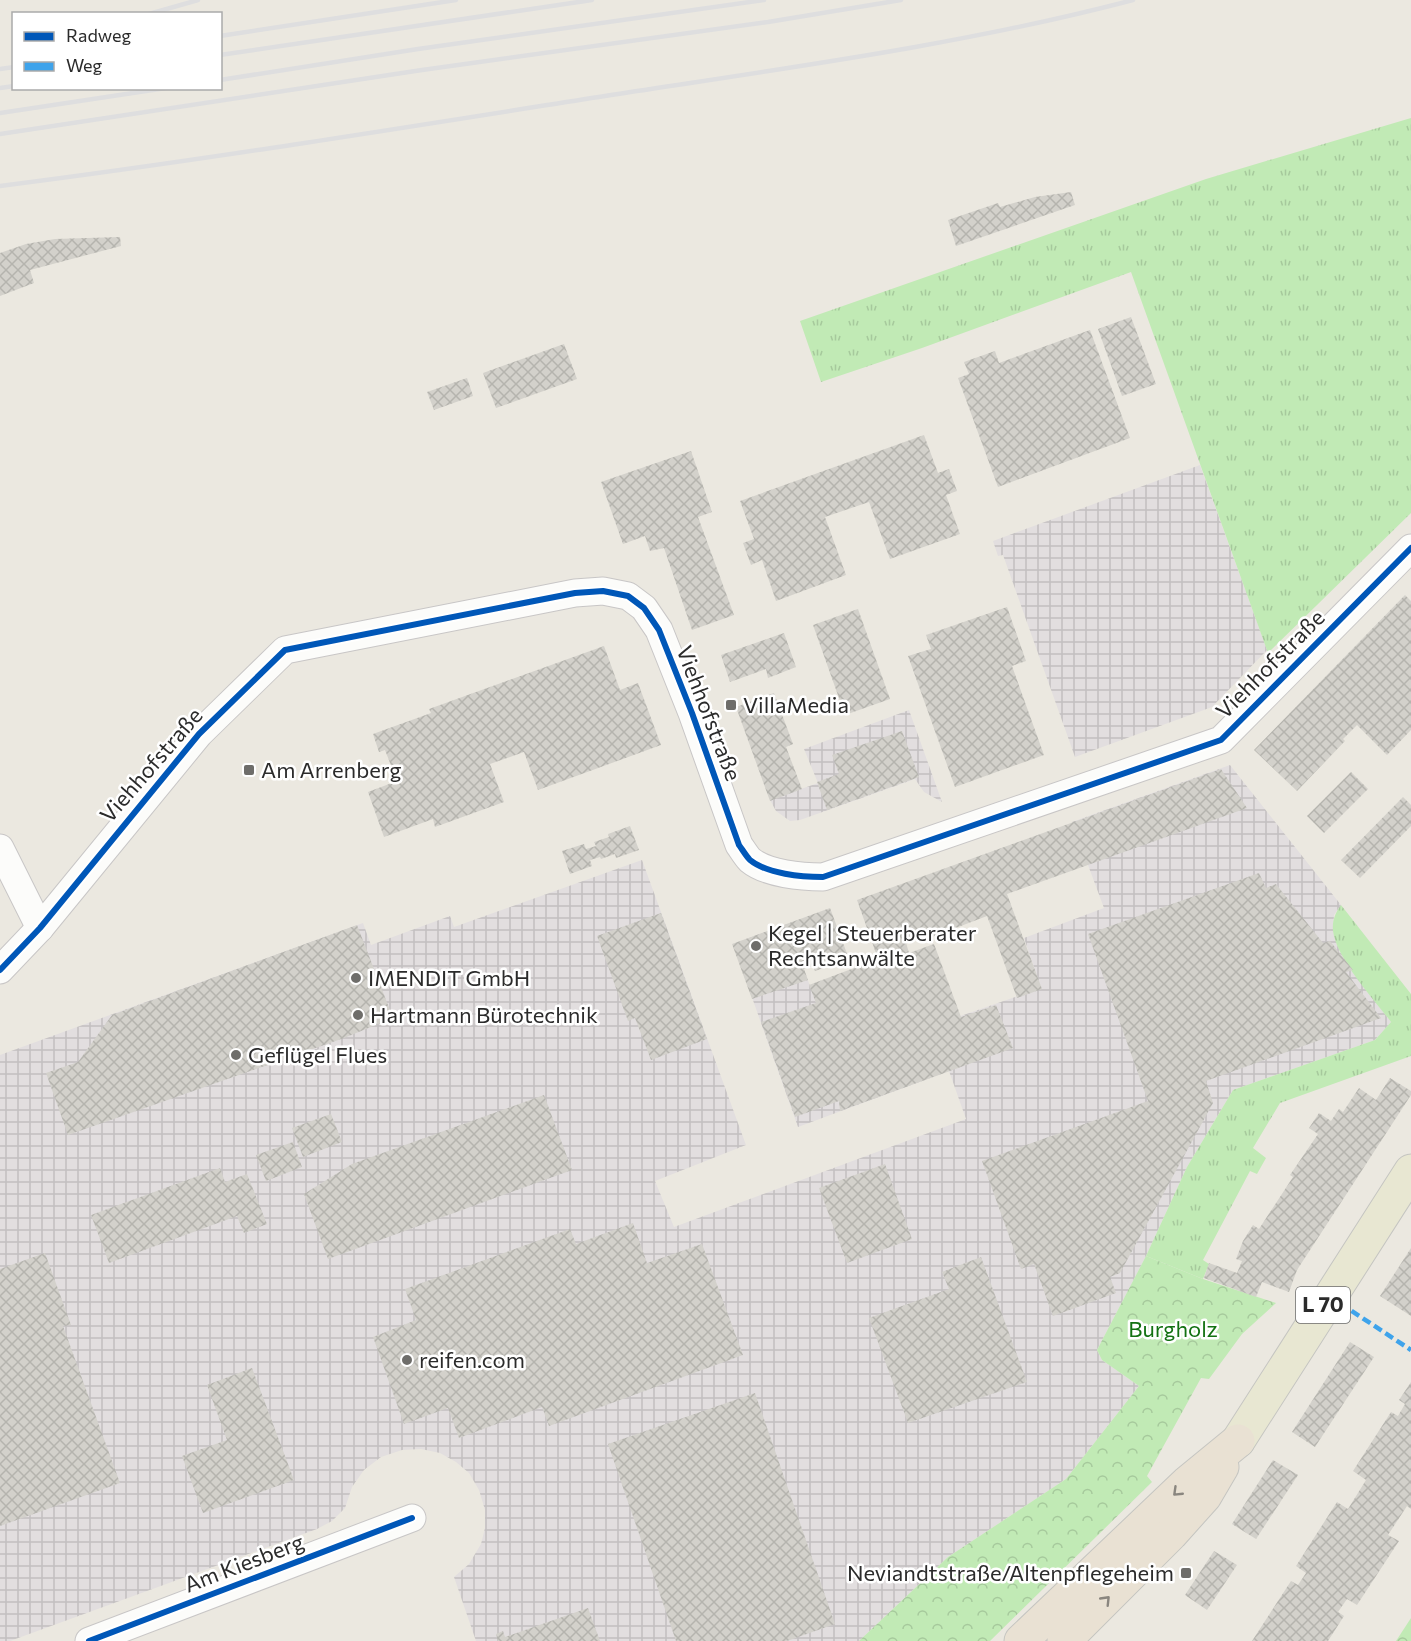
<svg xmlns="http://www.w3.org/2000/svg" width="1411" height="1641" font-family="Commissioner,sans-serif">
<style>
.industrial{fill:url(#industrial-grid)}
.grass{fill:url(#grass-tufts)}
.forest{fill:url(#forest-crowns)}
.building{fill:url(#building-cross-hatch)}
.lines{fill:none;stroke-linecap:round;stroke-linejoin:round}
.street-casing{stroke:#c8c6c6;stroke-width:29}
.primary-casing{stroke:#c5c5c1;stroke-width:35}
.highway-casing{stroke:#c5c5c1;stroke-width:35}
.street{stroke:#fcfcfa;stroke-width:27}
.primary{stroke:#e8e7d2;stroke-width:33}
.highway{stroke:#e9e1d3;stroke-width:33}
.rail{stroke:#dededf;stroke-width:4.5}
.quiet{stroke:#3ea3eb;stroke-width:4.5;stroke-dasharray:9 4.5;stroke-linecap:butt}
.cycleway-casing{stroke:#fff;stroke-width:10}
.cycleway{stroke:#0057b8;stroke-width:6}
.oneway{stroke:#8a867f}
.poi-dot{fill:#6e6d6a;stroke:#fff;stroke-width:2}
.labels{text-anchor:middle;stroke-width:5;stroke-linejoin:round;paint-order:stroke}
.shield{fill:#fff;stroke:#6b6b6b;stroke-width:1.5}
.shield-label{font-size:21px;font-weight:bold;fill:#2b2b2b}
.street-label{font-size:22px;fill:#2b2b2b;stroke:#fff}
.poi-label{font-size:22px;fill:#2b2b2b;stroke:#fff;text-anchor:start}
.park-label{font-size:22px;fill:#137112;stroke:#fff}
</style>
<defs>
<pattern id="industrial-grid" width="8" height="8" patternUnits="userSpaceOnUse" patternTransform="scale(1.5)"><rect width="8" height="8" fill="#e2dedf"/><path d="M0 4h8M4 0v8" fill="none" stroke="#c2bfc0"/></pattern>
<pattern id="grass-tufts" width="24" height="20" patternUnits="userSpaceOnUse" patternTransform="scale(1.5)"><rect width="24" height="20" fill="#c1eab5"/><path d="M3 7l-1-3M5 7V3M7 7l1-3M15 17l-1-3M17 17v-4M19 17l1-3" fill="none" stroke="#a6c99c"/></pattern>
<pattern id="forest-crowns" width="20" height="18" patternUnits="userSpaceOnUse" patternTransform="scale(1.5)"><rect width="20" height="18" fill="#c1eab5"/><path d="M2 6a3 3 0 1 1 6 0M12 15a3 3 0 1 1 6 0" fill="none" stroke="#a6c99c"/></pattern>
<pattern id="building-cross-hatch" width="8" height="8" patternUnits="userSpaceOnUse" patternTransform="scale(1.5)"><rect width="8" height="8" fill="#d3d1cb"/><path d="M0 0l8 8M0 8l8-8" fill="none" stroke="#b5b4ae"/></pattern>
</defs>
<rect width="100%" height="100%" fill="#ebe8e0"/>
<g class="industrial">
<path d="M1200 465 1267 650 1212 707 1075 757 1003 555 998 556 993 541Z"/>
<path d="M909 710 942 802 924 792 915 779 800 820 790 821 776 811 770 800 818 783 804 749Z"/>
<path d="M1230 765 1341 905 1334 915 1333 930 1337 945 1345 960 1391 1022 1375 1040 1233 1090 1187 1167 1146 1256 1097 1350 1102 1360 1139 1386 1066 1479 948 1557 859 1641H476L454 1577 469 1564 481 1544 485 1528V1510L479 1490 469 1473 456 1462 440 1453 421 1449 402 1450 381 1457 364 1470 352 1487 345 1508 332 1521 317 1529 10 1641H0V1055L363 923 371 945 450 916 454 927 642 860 746 1145 655 1181 674 1227 966 1119 949 1071 798 1127 733 944 787 924 837 1059 1041 988 1024 938 1104 908 1072 822Z"/>
</g>
<g class="grass">
<path d="M1411 118V513L1268 653 1131 272 922 348 821 382 800 321 1206 179Z"/>
<path d="M1341 905 1411 994V1056L1280 1103 1253 1148 1266 1158 1257 1174 1250 1171 1203 1260 1209 1264 1203 1279 1146 1256 1187 1167 1233 1090 1375 1040 1391 1022C1374 999 1337 960 1333 931 1332 921 1335 913 1341 905Z"/>
</g>
<g class="forest">
<path d="M1146 1256 1203 1279 1276 1303 1242 1334 1209 1379 1201 1378 1147 1476 1152 1482 990 1641H859L948 1557 1066 1479 1139 1386 1102 1360 1097 1350Z"/>
<path d="M1411 1618V1641H1396Z"/>
</g>
<g class="building">
<path d="M1071 192 1075 205 956 246 948 220 998 203 1000 207 1035 197Z"/>
<path d="M120 237 121 246 30 270 34 283 0 296V253L26 244 55 239Z"/>
<path d="M1131 317 1156 384 1122 396 1098 329Z"/>
<path d="M1090 330 1130 438 998 487 958 378 969 374 964 362 995 351 999 363Z"/>
<path d="M564 344 577 379 496 408 483 373Z"/>
<path d="M467 378 473 396 434 410 427 392Z"/>
<path d="M924 435 938 473 949 469 957 491 946 495 960 534 890 559 869 502 825 517 846 575 776 601 762 560 751 565 743 543 754 539 740 501Z"/>
<path d="M691 451 712 512 698 517 734 615 692 630 664 548 650 551 645 536 623 544 601 482Z"/>
<path d="M1405 595 1411 601V730L1387 755 1357 725 1343 739 1345 741 1297 791 1254 750Z"/>
<path d="M1007 607 1026 661 1012 666 1044 755 955 787 908 656 931 649 926 635Z"/>
<path d="M858 609 890 699 845 715 813 625Z"/>
<path d="M784 633 796 667 768 678 766 669 730 682 721 655Z"/>
<path d="M604 646 620 690 638 683 661 745 538 790 524 752 490 764 504 802 435 827 433 819 384 837 368 792 397 781 385 750 379 752 373 734 431 713 429 709Z"/>
<path d="M774 693 793 744 786 747 802 789 770 801 736 707Z"/>
<path d="M902 731 919 777 827 810 817 782 839 774 832 755Z"/>
<path d="M1221 769 1247 808 1007 894 1042 989 1017 998 987 916 932 937 930 930 905 939 909 953 934 944 961 1017 996 1005 1013 1048 840 1111 839 1101 795 1117 761 1022 816 1003 809 985 878 959 857 900Z"/>
<path d="M1351 772 1368 789 1324 833 1307 816Z"/>
<path d="M1403 797 1411 805V826L1360 878 1341 860Z"/>
<path d="M630 826 639 850 616 858 615 854 601 859 600 857 590 860 592 866 570 874 562 851 584 844 586 849 596 846 594 842 609 837 608 834Z"/>
<path d="M1259 873 1266 888 1276 884 1323 943 1330 941 1353 970 1346 972 1381 1018 1206 1081 1213 1103 1120 1273 1110 1277 1116 1293 1053 1316 1034 1264 1021 1269 982 1161 1148 1101 1088 934Z"/>
<path d="M830 908 849 959 815 971 813 966 804 969 808 980 752 999 732 944Z"/>
<path d="M661 913 707 1039 651 1060 635 1018 628 1021 597 936Z"/>
<path d="M357 925 393 1018 344 1038 68 1135 46 1073 78 1062 112 1015Z"/>
<path d="M1390 1078 1411 1091V1095L1297 1270 1289 1292 1262 1282 1256 1297 1204 1278 1209 1263 1237 1273 1242 1261 1236 1259 1243 1241 1253 1225 1259 1229 1293 1177 1290 1175 1318 1134 1309 1128 1319 1113 1331 1121 1339 1109 1343 1112 1359 1088 1376 1100Z"/>
<path d="M544 1095 572 1170 328 1259 304 1194 352 1164Z"/>
<path d="M331 1114 342 1142 303 1157 292 1128Z"/>
<path d="M293 1142 302 1167 266 1181 256 1155Z"/>
<path d="M885 1164 912 1239 847 1263 819 1188Z"/>
<path d="M220 1168 225 1182 247 1174 267 1224 244 1233 237 1216 109 1263 91 1215Z"/>
<path d="M633 1223 647 1263 702 1244 743 1355 549 1426 542 1407 459 1438 448 1408 404 1424 373 1337 416 1320 405 1289 570 1229 576 1244Z"/>
<path d="M1411 1248V1316L1380 1296Z"/>
<path d="M45 1253 71 1325 63 1326 120 1483 0 1526V1269Z"/>
<path d="M981 1257 1027 1382 908 1423 869 1318 949 1289 942 1272Z"/>
<path d="M1350 1342 1374 1357 1315 1447 1292 1432Z"/>
<path d="M252 1368 294 1480 203 1513 182 1456 227 1440 207 1385Z"/>
<path d="M1411 1382V1509L1407 1506 1388 1535 1399 1541 1357 1605 1347 1599 1338 1612 1344 1616 1328 1641H1252L1291 1581 1298 1585 1306 1573 1296 1566 1337 1502 1348 1509 1366 1480 1353 1471 1391 1412 1398 1416 1405 1404 1399 1400Z"/>
<path d="M755 1393 835 1624 787 1641H676L608 1444Z"/>
<path d="M1273 1460 1298 1475 1256 1539 1232 1524Z"/>
<path d="M1214 1551 1237 1565 1207 1610 1185 1595Z"/>
<path d="M588 1608 600 1641H498L496 1634 503 1631 505 1637Z"/>
</g>
<g class="lines">
<defs>
<g id="street">
<path d="M0 848 40 928"/>
<path d="M0 970 40 928 199 734 285 650 575 593 603 591 628 596 644 608 659 630 692 713 739 845C742 849 746 856 750 860 767 874 802 877 823 877L1221 740 1411 548"/>
<path d="M89 1641 412 1518"/>
</g>
<path id="primary" d="M1238 1441 1411 1171"/>
<g id="highway">
<path d="M1021 1641 1188 1482 1238 1441"/>
<path d="M1064 1641 1171 1534 1205 1496 1222 1467"/>
</g>
</defs>
<use href="#street" class="street-casing"/>
<use href="#primary" class="primary-casing"/>
<use href="#highway" class="highway-casing"/>
<use href="#street" class="street"/>
<use href="#primary" class="primary"/>
<use href="#highway" class="highway"/>
<g class="rail">
<path d="M149 14 198 0"/>
<path d="M220 36 456 0"/>
<path d="M220 55 592 0"/>
<path d="M0 69 14 67"/>
<path d="M220 80 418 49 764 0"/>
<path d="M0 88 14 86"/>
<path d="M0 113 166 88"/>
<path d="M0 134 422 70 768 22 901 0"/>
<path d="M0 186C204 160 408 127 611 95 786 68 962 45 1133 0"/>
</g>
<path class="quiet" d="M1329 1296 1411 1350"/>
<defs>
<g id="cycleway">
<path d="M0 970 40 928 199 734 285 650 575 593 603 591 628 596 644 608 659 630 692 713 739 845C742 849 746 856 750 860 767 874 802 877 823 877L1221 740 1411 548"/>
<path d="M89 1641 412 1518"/>
</g>
</defs>
<use href="#cycleway" class="cycleway-casing"/>
<use href="#cycleway" class="cycleway"/>
</g>
<defs><path id="oneway-chevron" d="M-2-3.5L2.5 0L-2 3.5" fill="none" stroke-width="1.6" stroke-linecap="round" stroke-linejoin="round" transform="scale(1.5)"/></defs>
<g class="oneway">
<use href="#oneway-chevron" transform="translate(1177 1492) rotate(136)"/>
<use href="#oneway-chevron" transform="translate(1106 1600) rotate(-46)"/>
</g>
<g class="poi-dot">
<rect x="725" y="699" width="12" height="12" rx="3"/>
<rect x="243" y="764" width="12" height="12" rx="3"/>
<circle cx="756" cy="946" r="6"/>
<circle cx="356" cy="978" r="6"/>
<circle cx="358" cy="1015" r="6"/>
<circle cx="236" cy="1055" r="6"/>
<circle cx="407" cy="1360" r="6"/>
<rect x="1180" y="1567" width="12" height="12" rx="3"/>
</g>
<g class="labels">
<rect class="shield" x="1296" y="1287" width="54" height="36" rx="4.5"/>
<g class="shield-label">
<text x="1323" y="1312">L 70</text>
</g>
<g class="street-label">
<text transform="translate(1270 664) rotate(-45)" y="8">Viehhofstraße</text>
<text transform="translate(709 713) rotate(69)" y="8">Viehhofstraße</text>
<text transform="translate(151 765) rotate(-49)" y="8">Viehhofstraße</text>
<text transform="translate(244 1563) rotate(-21)" y="8">Am Kiesberg</text>
</g>
<g class="poi-label">
<text x="743" y="713">VillaMedia</text>
<text x="261" y="778">Am Arrenberg</text>
<text x="768" y="941">Kegel | Steuerberater<tspan x="768" dy="25">Rechtsanwälte</tspan></text>
<text x="368" y="986">IMENDIT GmbH</text>
<text x="370" y="1023">Hartmann Bürotechnik</text>
<text x="248" y="1063">Geflügel Flues</text>
<text x="419" y="1368">reifen.com</text>
<text x="1174" y="1581" text-anchor="end">Neviandtstraße/Altenpflegeheim</text>
</g>
<g class="park-label">
<text x="1173" y="1337">Burgholz</text>
</g>
</g>
<rect x="12" y="12" width="210" height="78" fill="#ffffff" stroke="#aaaaaa" stroke-width="1.5"/>
<rect x="24" y="32" width="30" height="9" fill="#0057b8" stroke="#aaaaaa" stroke-width="1.5"/>
<text x="66" y="42" font-size="18" fill="#2b2b2b">Radweg</text>
<rect x="24" y="62" width="30" height="9" fill="#3ea3eb" stroke="#aaaaaa" stroke-width="1.5"/>
<text x="66" y="72" font-size="18" fill="#2b2b2b">Weg</text>
</svg>
